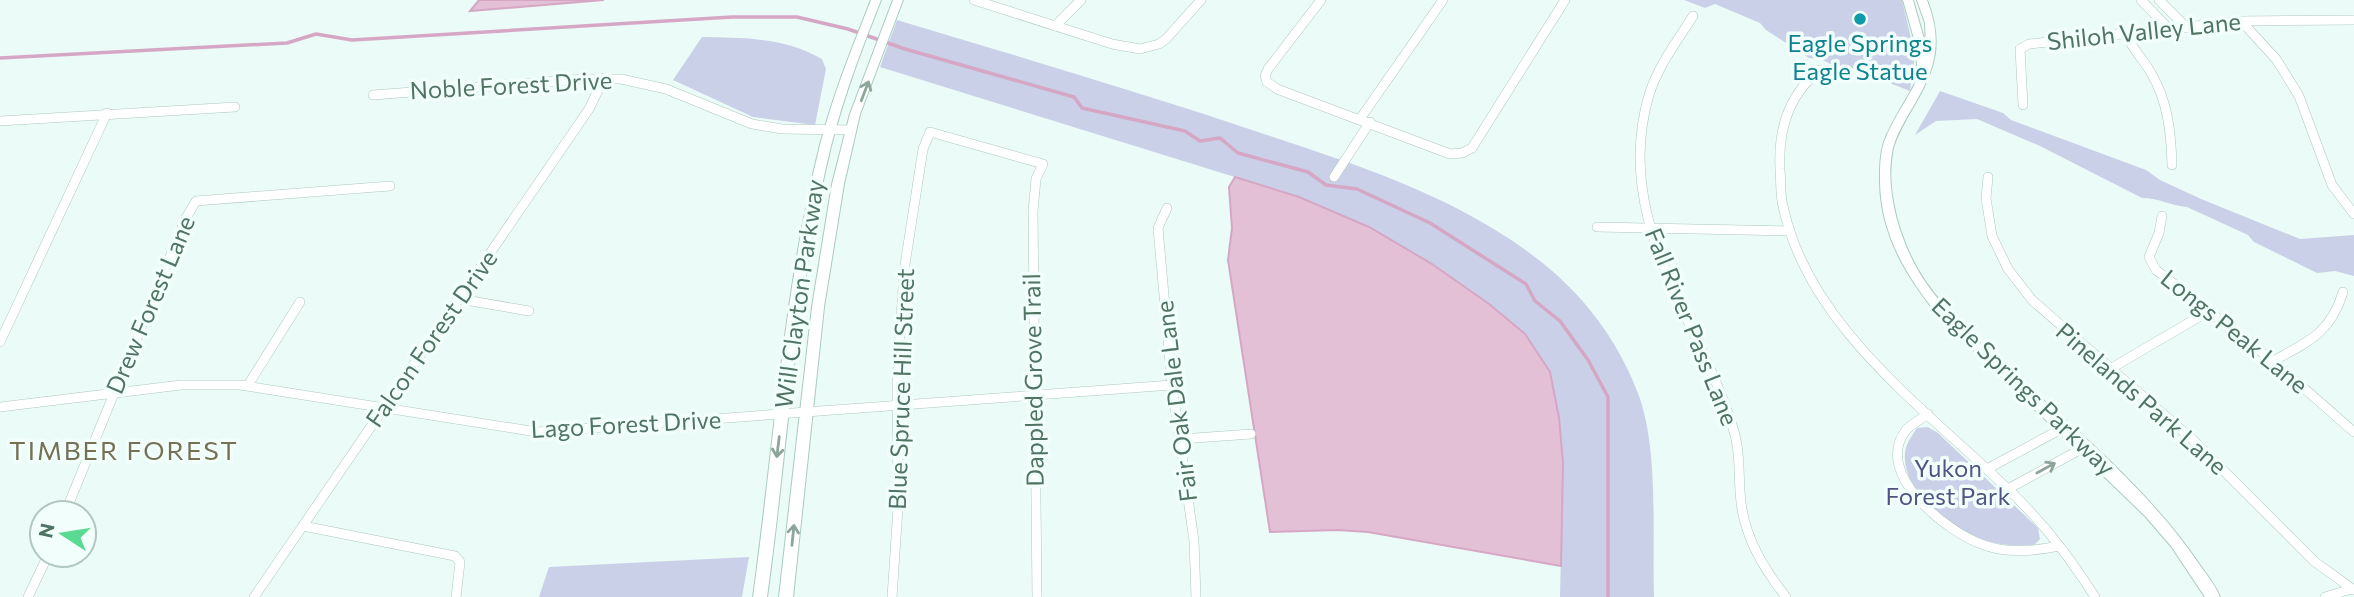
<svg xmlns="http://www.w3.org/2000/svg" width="2354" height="597" font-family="Commissioner,sans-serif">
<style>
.green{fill:#cad0e8}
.water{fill:#e4c0d7;stroke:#d5a7c4;stroke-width:2}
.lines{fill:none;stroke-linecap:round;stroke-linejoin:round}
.stream{stroke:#d5a7c4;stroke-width:3.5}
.street-casing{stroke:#acc8be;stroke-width:10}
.secondary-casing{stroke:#aacbbf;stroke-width:2}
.street{stroke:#fff;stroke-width:9}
.secondary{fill:#fff;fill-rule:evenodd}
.oneway{stroke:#8da59a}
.culture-dot{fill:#0f9aa8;stroke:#f1fefb;stroke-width:2.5}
.labels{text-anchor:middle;stroke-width:7;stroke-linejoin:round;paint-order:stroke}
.street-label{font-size:24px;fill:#507464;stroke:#f1fefb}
.culture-label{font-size:24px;fill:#0d838f;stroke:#f1fefb}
.park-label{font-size:24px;fill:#4e5484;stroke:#f1fefb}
.neighbourhood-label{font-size:26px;letter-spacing:2px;fill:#757155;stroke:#f1fefb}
</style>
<rect width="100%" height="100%" fill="#ebfbf8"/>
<g class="green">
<path d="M1684 0H1902L1915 55 1910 91 1849 67H1836L1821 59 1809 58 1766 30 1760 23 1715 4 1705 8Z"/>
<path d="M897 20C1020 57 1143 93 1264 134 1364 167 1470 201 1551 270 1590 303 1621 347 1639 396 1659 452 1652 536 1654 597H1560L1563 463 1559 418 1550 372 1525 334 1489 304 1432 264 1369 227 1299 197 880 67Z"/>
<path d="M702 37C744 38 785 37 822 59L826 69 815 125 753 117 673 80Z"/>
<path d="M1940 91 2003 113 2011 120 2146 170 2160 180 2201 199 2300 239 2354 235V276L2335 271 2317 273 2254 242 2248 235 2187 207C2172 206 2159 198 2142 198L2040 146 1977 119 1936 121 1915 135Z"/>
<path d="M1928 427 1938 433 2038 528 2040 539 2034 545C2023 545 2012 546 2001 544 1963 538 1901 497 1905 453 1906 443 1912 436 1917 428Z"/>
<path d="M749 557 742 597H539L549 567Z"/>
</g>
<g class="water">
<path d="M479 0H604L470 11Z"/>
<path d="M1235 177 1299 197 1369 227 1432 264 1489 304 1525 334 1550 372 1559 418 1563 463 1561 566 1368 532 1337 530 1270 532 1228 260 1232 228 1229 187Z"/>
</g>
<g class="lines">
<path class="stream" d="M0 58 287 43 316 34 352 40 732 17H797L848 29 905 49 1074 97 1082 108 1185 131 1200 141 1220 138 1238 153 1308 172 1326 185 1357 189 1430 223 1526 284 1535 301 1560 321 1588 360 1608 397V597"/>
<defs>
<g id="street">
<path d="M974 0 1112 44 1140 49 1159 44 1166 39 1201 0"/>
<path d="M1321 0 1268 69 1265 76 1267 82 1277 89 1450 154 1462 153 1472 148 1565 0"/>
<path d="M2141 0 2171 31"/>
<path d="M2159 0 2187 28"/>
<path d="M1693 16C1677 41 1658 66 1649 95 1612 220 1698 316 1733 428 1741 452 1738 477 1741 502 1745 538 1764 569 1786 597"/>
<path d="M2241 21 2276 59 2299 96 2332 185 2354 214"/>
<path d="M1055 26 1081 0"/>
<path d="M2127 36C2133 50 2144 60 2151 73 2168 101 2171 133 2172 165"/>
<path d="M1820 70C1789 94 1778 130 1780 169 1781 181 1780 194 1783 206 1809 331 1935 415 2020 501 2049 530 2073 562 2095 597"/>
<path d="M373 95 584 79H621L666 89 752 124 782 129 851 130"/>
<path d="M2023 105 2020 49 2029 44 2242 21 2354 20"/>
<path d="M1360 119 1443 0"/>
<path d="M0 121 235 107"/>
<path d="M1334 177 1370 122"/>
<path d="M1988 177 1986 198 1992 236 2008 269 2032 300 2193 440 2315 562 2354 590"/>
<path d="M1167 208 1158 228 1172 385 1194 541 1196 597"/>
<path d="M2162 216 2159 233 2149 257 2156 270 2273 361 2354 432"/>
<path d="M1597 227 1790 231"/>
<path d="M460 299 529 311"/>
<path d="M0 342 107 113"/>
<path d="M2273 361C2308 342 2331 333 2343 292"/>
<path d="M2110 369 2209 311"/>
<path d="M248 385 300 302"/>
<path d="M0 407 181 385H240L537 432 1172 385"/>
<path d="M1928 414C1921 419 1912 424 1906 430 1872 474 1948 533 1984 545 2008 554 2035 551 2059 546"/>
<path d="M1181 439 1251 434"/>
<path d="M1987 469 2063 428"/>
<path d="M2008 489 2083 448"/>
<path d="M65 513 186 218 196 201 390 186"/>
<path d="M303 526 455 556 460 562 456 597"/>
<path d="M28 597 48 555"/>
<path d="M254 597 589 109 604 78"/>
<path d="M892 597 898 508 897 384 904 271 923 149 930 132 1043 164 1036 179 1033 211 1037 597"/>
<path d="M2325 597 2351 589"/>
</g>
<g id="secondary">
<path d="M871 0H881C862 48 844 95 831 146 795 293 788 447 767 597H753C774 447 783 293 820 145 833 95 852 48 871 0Z"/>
<path d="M893 0H903L860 114 844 184 824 307 793 597H779L812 307 832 184 850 114Z"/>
<path d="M1903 0H1913L1926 46 1925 23 1917 0H1927C1943 41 1936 68 1914 105 1906 119 1897 133 1893 148 1885 183 1896 226 1911 257 1929 296 1965 328 1996 358 2065 421 2144 484 2197 561 2205 573 2215 584 2220 597H2205L2171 546 2145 516 1942 320C1908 279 1880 235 1880 180 1880 167 1880 155 1884 142 1893 117 1911 96 1921 70L1917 67 1916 46Z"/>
</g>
</defs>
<use href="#street" class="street-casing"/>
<use href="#secondary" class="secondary-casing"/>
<use href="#street" class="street"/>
<use href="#secondary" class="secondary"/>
</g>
<defs><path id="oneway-shaft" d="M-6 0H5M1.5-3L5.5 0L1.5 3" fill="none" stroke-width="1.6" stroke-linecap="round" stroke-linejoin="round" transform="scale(1.75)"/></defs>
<g class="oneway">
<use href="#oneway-shaft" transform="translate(865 91) rotate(-69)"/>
<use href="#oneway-shaft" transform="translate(778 447) rotate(97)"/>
<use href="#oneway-shaft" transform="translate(2046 468) rotate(-29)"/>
<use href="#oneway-shaft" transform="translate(793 535) rotate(-84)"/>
</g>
<circle class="culture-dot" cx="1860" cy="19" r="7"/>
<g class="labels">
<g class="street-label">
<text transform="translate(2144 32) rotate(-6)" y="8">Shiloh Valley Lane</text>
<text transform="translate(511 86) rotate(-3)" y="8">Noble Forest Drive</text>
<text transform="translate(800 294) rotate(-82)" y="8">Will Clayton Parkway</text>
<text transform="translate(151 305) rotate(-67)" y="8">Drew Forest Lane</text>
<text transform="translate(1691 327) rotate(68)" y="8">Fall River Pass Lane</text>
<text transform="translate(2234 332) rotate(39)" y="8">Longs Peak Lane</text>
<text transform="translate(432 339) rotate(-55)" y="8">Falcon Forest Drive</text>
<text transform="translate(1034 380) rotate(-91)" y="8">Dappled Grove Trail</text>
<text transform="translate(2023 387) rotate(44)" y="8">Eagle Springs Parkway</text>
<text transform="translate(902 389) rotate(-88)" y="8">Blue Spruce Hill Street</text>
<text transform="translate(2141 399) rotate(41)" y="8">Pinelands Park Lane</text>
<text transform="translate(1177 401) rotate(-97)" y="8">Fair Oak Dale Lane</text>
<text transform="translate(626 425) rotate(-3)" y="8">Lago Forest Drive</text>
</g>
<g class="culture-label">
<text x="1860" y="52">Eagle Springs<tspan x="1860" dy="28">Eagle Statue</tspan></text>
</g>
<g class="park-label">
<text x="1948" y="477">Yukon<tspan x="1948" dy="28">Forest Park</tspan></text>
</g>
<g class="neighbourhood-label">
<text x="124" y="460">TIMBER FOREST</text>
</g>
</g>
<g transform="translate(63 534) rotate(282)"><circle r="33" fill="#f1fefb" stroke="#b1c7bf" stroke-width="2"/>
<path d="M0-5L12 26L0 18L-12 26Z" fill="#5bda91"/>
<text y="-10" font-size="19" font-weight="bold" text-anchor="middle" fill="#507464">N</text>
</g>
</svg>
